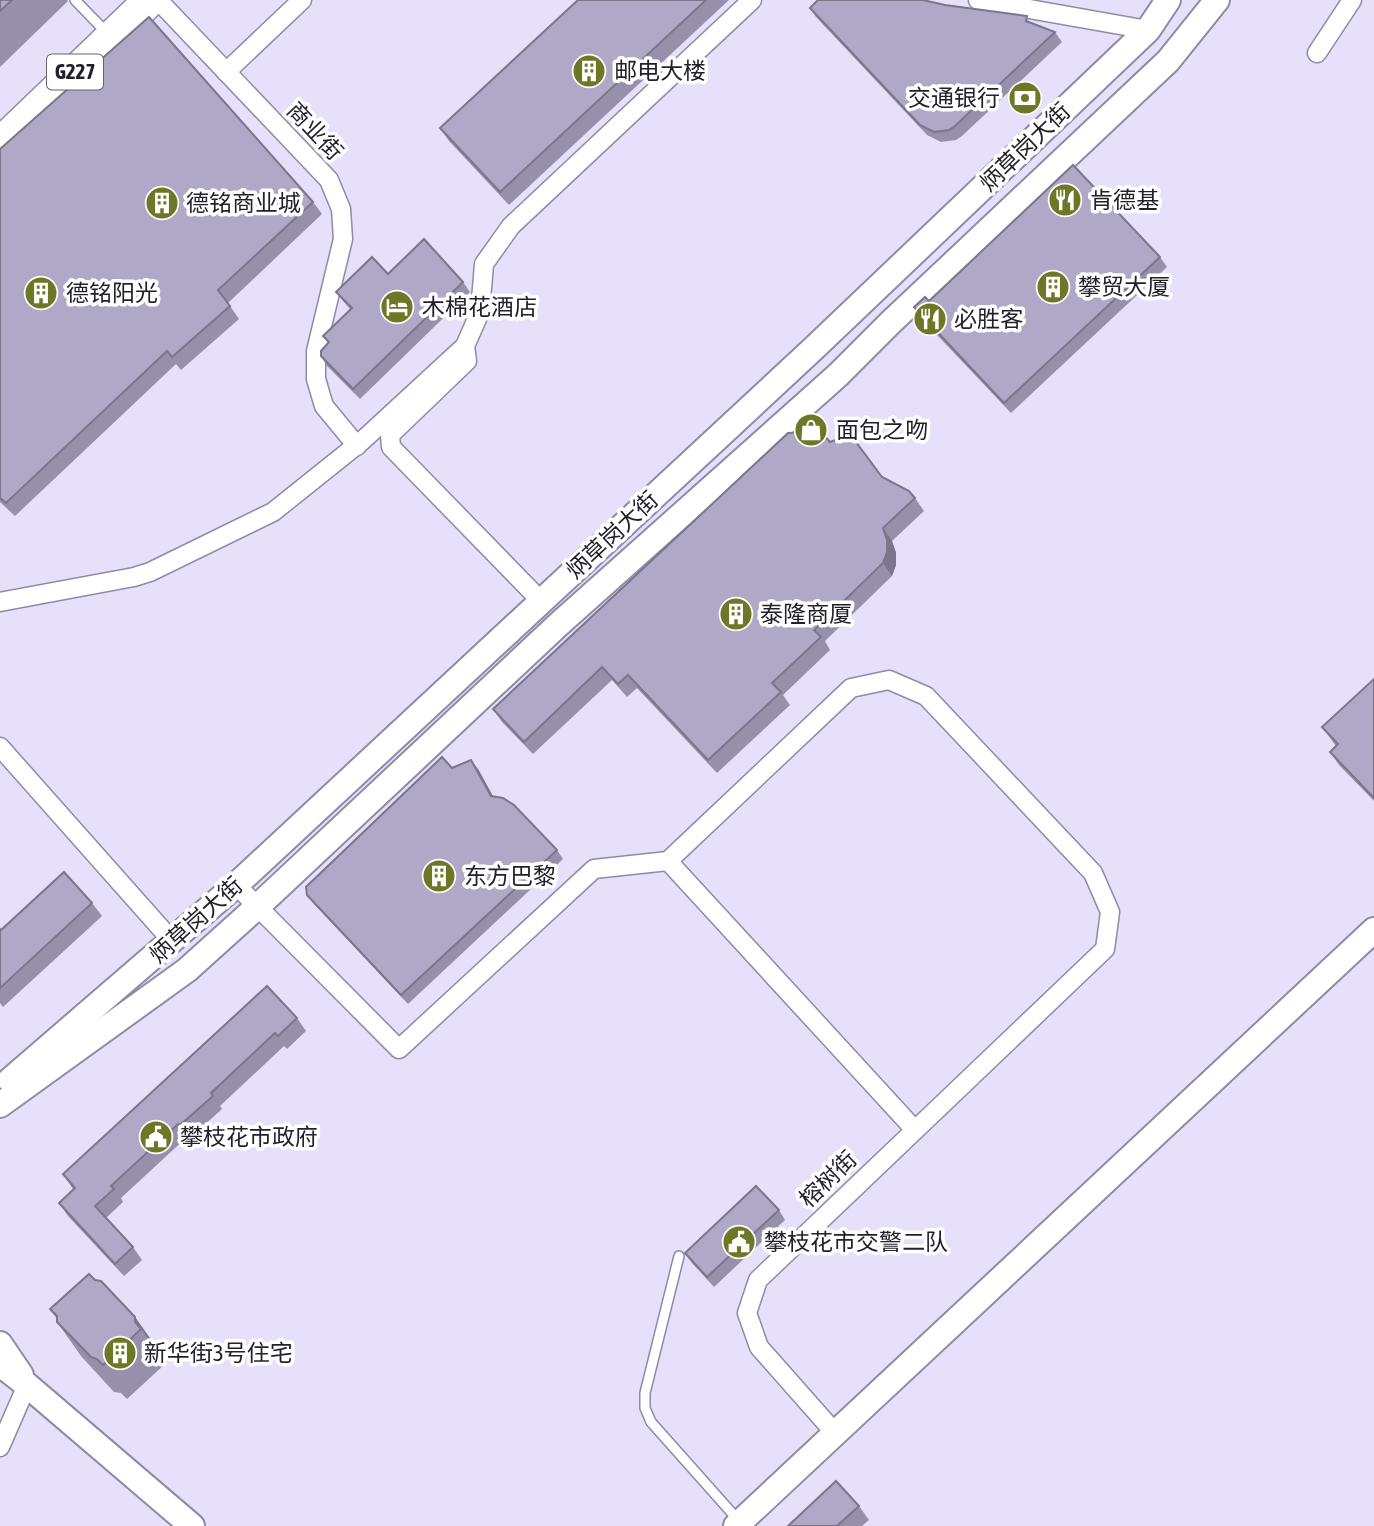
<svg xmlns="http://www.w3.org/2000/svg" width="1374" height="1526" font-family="'Asap Condensed','Noto Sans SC',sans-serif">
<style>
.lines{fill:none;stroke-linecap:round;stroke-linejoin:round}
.lane-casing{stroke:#9189a6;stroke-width:12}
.street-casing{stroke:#9189a6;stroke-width:21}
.secondary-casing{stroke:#9189a6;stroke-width:28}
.highway-casing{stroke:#9189a6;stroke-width:35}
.lane{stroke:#fff;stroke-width:9}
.street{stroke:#fff;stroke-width:18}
.secondary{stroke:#fff;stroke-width:24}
.highway{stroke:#fff;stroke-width:32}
.wall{fill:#9790ab}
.shaded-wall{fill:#7b768b}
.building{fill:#b0a8c7;stroke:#7b768b;stroke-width:2}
.labels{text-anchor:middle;stroke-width:7;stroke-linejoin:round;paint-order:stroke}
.shield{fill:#fff;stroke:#65636b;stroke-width:2}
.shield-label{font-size:21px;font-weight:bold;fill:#23202b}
.poi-label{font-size:23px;fill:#23202b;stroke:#fff;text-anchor:start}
.street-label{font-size:23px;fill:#23202b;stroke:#fff}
</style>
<rect width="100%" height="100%" fill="#e7e0fa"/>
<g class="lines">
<defs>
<g id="lane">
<path d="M75 0 108 34"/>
<path d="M679 1256 645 1393V1408L651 1422 739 1521"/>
</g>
<g id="street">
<path d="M158 0 329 180 341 209 343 239 316 351V379L324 406 357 446"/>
<path d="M978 0 1148 30"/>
<path d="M1317 53 1352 0"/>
<path d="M226 72 302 0"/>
<path d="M465 346 467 361 390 435 391 447 541 601"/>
<path d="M0 602 134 577 150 572 273 512 363 440 465 346 480 312 484 264 511 226 752 0"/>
<path d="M0 747 173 942"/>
<path d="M668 861 915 1130"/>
<path d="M236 885 399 1049 594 869 668 861 851 688 889 680 926 696 1093 873 1110 912 1105 949 758 1280 747 1313 759 1347 835 1433"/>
<path d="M0 1447 27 1385"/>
</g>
<g id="secondary">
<path d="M10 1080 236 885 813 349 1148 30 1168 0"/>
<path d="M0 1105 187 970 257 907 559 624 838 375 891 322 1168 61 1217 0"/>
<path d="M0 1344 21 1375"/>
<path d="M0 1364 27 1385 192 1526"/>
<path d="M736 1526 1374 930"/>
</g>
<path id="highway" d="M0 144 150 0"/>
</defs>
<use href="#lane" class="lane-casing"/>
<use href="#street" class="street-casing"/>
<use href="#secondary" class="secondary-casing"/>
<use href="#highway" class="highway-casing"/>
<use href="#lane" class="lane"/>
<use href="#street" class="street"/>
<use href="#secondary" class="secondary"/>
<use href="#highway" class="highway"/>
</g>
<g class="wall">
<path d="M0 0H67L68 1 0 67Z"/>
<path d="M578 0H729L509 205 449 141 440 128Z"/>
<path d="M945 5 1032 23 1055 32 1062 42 962 136 956 140 941 142 927 135 816 17 810 8Z"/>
<path d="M0 149 313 202 322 214 228 303 239 319 181 370 176 364 15 516 0 502Z"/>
<path d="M1160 257 1167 267 1011 413 920 317 914 307 929 301Z"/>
<path d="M388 274 463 282 470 292 360 399 327 366 321 356 328 343 323 336 351 310 343 301 336 292Z"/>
<path d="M882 477 915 498 924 511 892 541 896 553V565L892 576 825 641 830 650 783 695 790 705 717 773 637 688 627 697 612 680 533 754 502 722 493 709Z"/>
<path d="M1374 679V801L1339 765 1330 752 1336 746 1322 727Z"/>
<path d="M452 768 478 769 493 796 557 850 563 859 408 1004 314 904 307 895Z"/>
<path d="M92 903 102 916 3 1007 0 1003V929L1 930Z"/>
<path d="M297 1018 306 1031 287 1049 284 1046 220 1106 222 1109 190 1138 187 1137 121 1198 123 1202 106 1218 133 1247 142 1260 124 1276 68 1216 59 1203 73 1189 63 1174Z"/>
<path d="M779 1210 785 1220 714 1287 692 1263 685 1253Z"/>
<path d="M95 1280 135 1317 159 1351V1354L165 1364 127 1399 121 1393 114 1392 81 1356 57 1322V1319L50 1309Z"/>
<path d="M859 1506 869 1520 862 1526H788Z"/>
</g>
<g class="shaded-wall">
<path d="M883 528 892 541 896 553V565L892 576 883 563Z"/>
<path d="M471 760 478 769 498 806 491 796Z"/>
<path d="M135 1317 159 1351V1354L141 1329 135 1322Z"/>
</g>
<g class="building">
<path d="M0 0H12L0 11Z"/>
<path d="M578 0H706L500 192 440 128Z"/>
<path d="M818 0H923L945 5 1027 16 1026 21 1055 32 955 126 949 130 934 132 920 125 810 8Z"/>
<path d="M149 17 313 202 218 290 230 306 172 357 167 351 6 503 0 498V149Z"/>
<path d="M1073 165 1160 257 1004 403 914 307 925 297 929 301Z"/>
<path d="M424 239 463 282 353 389 321 356V351L329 342 323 336 352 308 336 292 372 257 388 274Z"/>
<path d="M820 431 830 442 844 437 853 438 882 477 909 491 915 498 883 528 887 540V552L883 563 814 630 821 637 772 683 781 692 708 760 628 675 618 684 602 667 524 742 493 709 788 433Z"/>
<path d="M1374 679V798L1330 752 1338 744 1322 727Z"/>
<path d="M442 757 452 768 471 760 491 796 503 798 514 805 557 850 401 995 307 895 306 887Z"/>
<path d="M64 872 92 903 0 988V929L1 930Z"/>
<path d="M267 986 297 1018 278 1036 275 1033 211 1093 213 1096 180 1125 178 1124 111 1186 114 1189 95 1206 133 1247 115 1264 59 1203 75 1188 63 1174Z"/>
<path d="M756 1186 779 1210 707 1277 685 1253Z"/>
<path d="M89 1274 95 1280 101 1281 135 1317V1322L141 1329 103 1365 97 1359 91 1357 57 1322V1316L50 1309Z"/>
<path d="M836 1481 859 1506 837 1526H788Z"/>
</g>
<defs>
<symbol id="building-disc" viewBox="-11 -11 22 22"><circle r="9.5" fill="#6c7825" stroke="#fff"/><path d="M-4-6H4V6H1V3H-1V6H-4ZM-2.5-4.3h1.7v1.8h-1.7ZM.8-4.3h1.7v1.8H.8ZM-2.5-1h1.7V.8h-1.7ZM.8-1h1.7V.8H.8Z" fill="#fff"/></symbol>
<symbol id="bank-disc" viewBox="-11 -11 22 22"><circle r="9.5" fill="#6c7825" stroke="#fff"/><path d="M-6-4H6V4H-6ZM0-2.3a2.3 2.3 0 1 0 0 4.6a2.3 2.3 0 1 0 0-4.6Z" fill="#fff"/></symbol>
<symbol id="restaurant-disc" viewBox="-11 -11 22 22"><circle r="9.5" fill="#6c7825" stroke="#fff"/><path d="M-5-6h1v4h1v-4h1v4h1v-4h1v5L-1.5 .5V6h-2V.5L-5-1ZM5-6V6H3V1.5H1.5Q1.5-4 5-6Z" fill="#fff"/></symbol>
<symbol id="hotel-disc" viewBox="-11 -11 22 22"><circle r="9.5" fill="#6c7825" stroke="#fff"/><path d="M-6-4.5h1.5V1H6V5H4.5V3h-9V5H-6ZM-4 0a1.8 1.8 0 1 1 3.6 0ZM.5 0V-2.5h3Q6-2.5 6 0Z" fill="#fff"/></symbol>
<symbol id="shop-disc" viewBox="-11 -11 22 22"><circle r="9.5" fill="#6c7825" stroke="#fff"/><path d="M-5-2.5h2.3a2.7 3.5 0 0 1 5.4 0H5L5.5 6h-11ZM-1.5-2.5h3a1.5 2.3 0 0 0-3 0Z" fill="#fff"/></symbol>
<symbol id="civic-disc" viewBox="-11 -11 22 22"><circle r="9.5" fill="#6c7825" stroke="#fff"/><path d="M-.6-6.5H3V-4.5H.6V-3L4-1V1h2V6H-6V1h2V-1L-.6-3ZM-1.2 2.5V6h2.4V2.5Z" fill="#fff"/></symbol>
</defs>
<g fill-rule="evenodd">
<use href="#building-disc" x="570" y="52" width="38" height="38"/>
<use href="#bank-disc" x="1006" y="79" width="38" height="38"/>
<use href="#restaurant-disc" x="1046" y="181" width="38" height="38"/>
<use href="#building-disc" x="143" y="184" width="38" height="38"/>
<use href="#building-disc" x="1034" y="268" width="38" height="38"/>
<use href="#building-disc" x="22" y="274" width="38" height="38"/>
<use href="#hotel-disc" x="378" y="288" width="38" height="38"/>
<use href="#restaurant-disc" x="911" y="300" width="38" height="38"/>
<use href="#shop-disc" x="792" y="411" width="38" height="38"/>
<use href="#building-disc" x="717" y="595" width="38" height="38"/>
<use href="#building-disc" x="420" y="857" width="38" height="38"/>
<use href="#civic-disc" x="137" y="1118" width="38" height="38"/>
<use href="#civic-disc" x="720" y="1223" width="38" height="38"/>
<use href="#building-disc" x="101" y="1334" width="38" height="38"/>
</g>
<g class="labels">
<rect class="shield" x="47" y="54.5" width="56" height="35" rx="5"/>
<g class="shield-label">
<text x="75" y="79">G227</text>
</g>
<g class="poi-label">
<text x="614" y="79">邮电大楼</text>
<text x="1000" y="106" text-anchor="end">交通银行</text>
<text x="1090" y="208">肯德基</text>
<text x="186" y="211">德铭商业城</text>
<text x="1078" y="295">攀贸大厦</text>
<text x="66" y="301">德铭阳光</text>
<text x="422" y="315">木棉花酒店</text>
<text x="954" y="327">必胜客</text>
<text x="836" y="438">面包之吻</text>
<text x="760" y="622">泰隆商厦</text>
<text x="464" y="884">东方巴黎</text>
<text x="180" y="1145">攀枝花市政府</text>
<text x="764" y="1250">攀枝花市交警二队</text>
<text x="144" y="1361">新华街3号住宅</text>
</g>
<g class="street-label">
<text transform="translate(315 131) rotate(47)" y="8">商业街</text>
<text transform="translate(1025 147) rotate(-44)" y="8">炳草岗大街</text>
<text transform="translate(612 535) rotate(-43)" y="8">炳草岗大街</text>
<text transform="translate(196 920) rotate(-42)" y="8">炳草岗大街</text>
<text transform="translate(828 1179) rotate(-44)" y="8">榕树街</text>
</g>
</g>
</svg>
